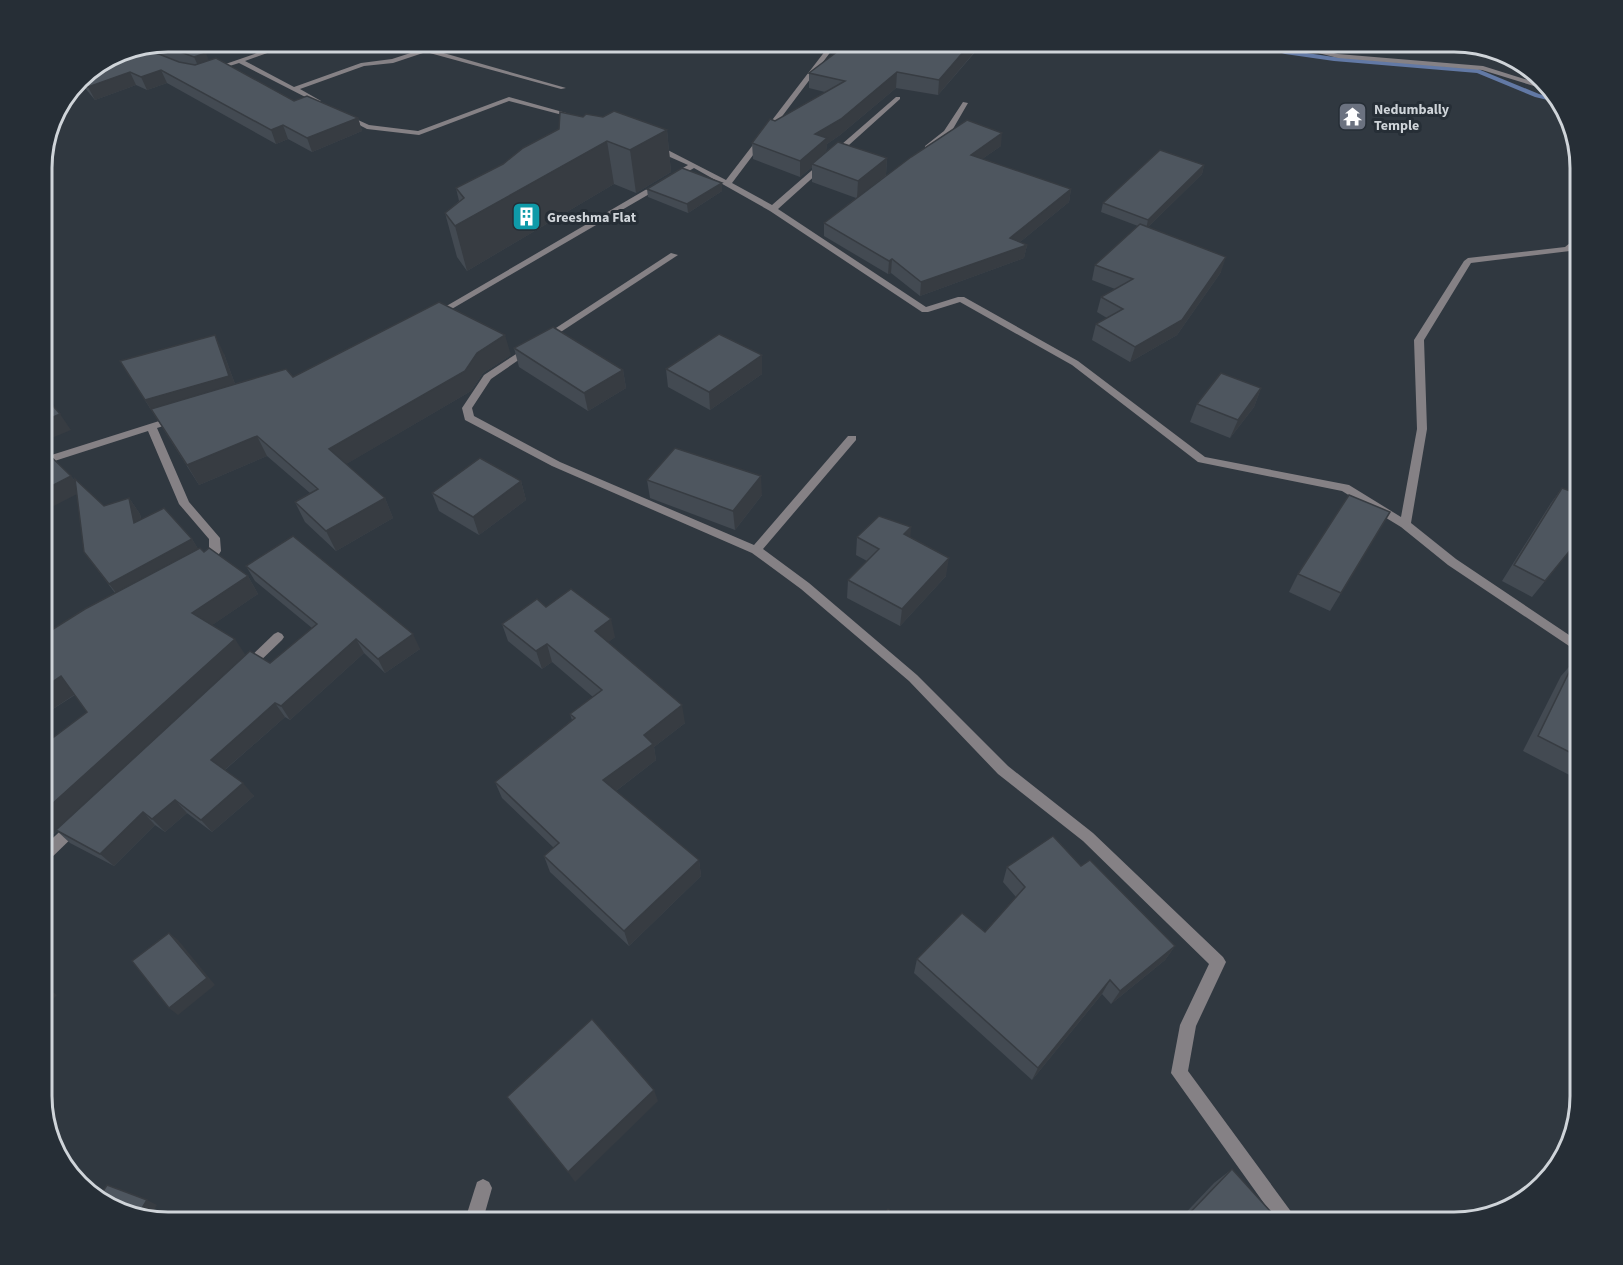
<svg xmlns="http://www.w3.org/2000/svg" width="1623" height="1265" font-family="'Source Sans 3',sans-serif">
<style>
.lines{fill:none;stroke-linecap:round;stroke-linejoin:round}
.stream{fill:#6279a5;fill-rule:evenodd}
.minor{fill:#858185;fill-rule:evenodd}
.wall{fill:#434a52}
.shaded-wall{fill:#373c42}
.building{fill:#4e565f;stroke:#373c42;stroke-width:1.5}
.labels{text-anchor:middle;stroke-width:6;stroke-linejoin:round;paint-order:stroke}
.far-poi-label{font-size:14px;font-weight:bold;fill:#cfd4d9;stroke:#262e36;text-anchor:start}
.rim{fill:none;stroke:#cfd4d9;stroke-width:3}
</style>
<rect width="100%" height="100%" fill="#303840"/>
<g class="lines">
<path class="stream" d="M1247 42H1257L1286 50 1334 57 1478 69 1539 94 1557 99 1560 103 1535 97 1477 73 1334 61 1285 54Z"/>
<g class="minor">
<path d="M289 42H298L245 61 294 87 361 63 392 59 426 48 566 88 561 89 426 52 393 63 364 66 300 89 321 101V103L319 104 239 63 214 71 211 69Z"/>
<path d="M832 42H838L732 183 772 205 896 97H900V99L778 209 926 307 958 297H964L1078 361 1205 457 1349 485 1401 517 1417 429 1414 340 1464 261 1468 258 1565 247 1581 234V240L1570 251 1471 263 1424 340 1427 429 1411 523 1456 559 1581 643V654L1448 565 1401 527 1342 491 1198 462 1072 365 960 302 928 312H922L770 211 694 168 438 317H432L431 315 688 165 652 149V145H658L726 180Z"/>
<path d="M1275 42H1286L1338 54 1483 66 1547 86 1550 91 1482 70 1338 58Z"/>
<path d="M509 97 577 116 574 118 509 101 419 135 367 129 342 116 347 115 369 125 418 131Z"/>
<path d="M963 102 968 103 950 134 931 150H925V146L944 131Z"/>
<path d="M671 253 678 255 547 341H541L539 339Z"/>
<path d="M530 345 535 348 533 350 491 379 472 408 474 416 560 462 754 545 848 436H856V440L763 549 809 583 917 675 1008 766 1093 833 1223 957 1226 962 1196 1026 1188 1071 1295 1217 1298 1223H1278L1171 1073 1180 1025 1209 964 1083 841 998 774 909 681 801 589 752 553 552 466 465 420 462 408 484 375Z"/>
<path d="M175 416 180 419 179 421 157 428 189 502 220 538 221 551 219 554 206 566 202 567 196 563 209 550V539L179 504 148 431 42 465V458Z"/>
<path d="M278 632 282 634 284 637 282 640 252 669H244L242 666 244 663 274 634Z"/>
<path d="M74 821 79 823 81 827 79 831 47 862 42 863V848L69 823Z"/>
<path d="M483 1179 489 1182 492 1188 482 1223H464L477 1182Z"/>
</g>
</g>
<g class="wall">
<path d="M168 42 199 49 209 61 294 101 358 118 362 131 312 152 288 139 276 144 167 83 147 90 136 85 95 100 79 81 85 74 120 52Z"/>
<path d="M364 42H412L388 51Z"/>
<path d="M1400 42H1453L1439 53Z"/>
<path d="M983 43 938 95 896 88 840 135 827 144 826 151 887 158 886 175 1001 146 982 159 1071 189 1069 202 1020 242 1027 245 1024 258 920 296 891 273 888 274 824 236V223L856 198 812 182V167L800 177 753 159 752 143 825 92 809 88V73Z"/>
<path d="M583 117 667 130 671 172 636 193 614 184 467 271 457 257 445 213 459 201 456 188 503 164Z"/>
<path d="M1204 165 1202 174 1148 227 1221 272 1177 335 1130 362 1092 340 1096 324 1107 318 1097 312 1101 297 1115 289 1092 280 1095 265 1138 226 1101 212 1103 203Z"/>
<path d="M722 183V191L688 213 648 197 647 189Z"/>
<path d="M514 348 623 370 626 388 588 411 519 367Z"/>
<path d="M224 354 235 384 511 355 483 373 471 391 346 464 385 498 393 518 336 551 305 522 295 502 310 493 267 456 199 485 120 361Z"/>
<path d="M762 355V374L710 410 668 387 666 369Z"/>
<path d="M1261 388 1254 407 1230 438 1190 422 1197 404Z"/>
<path d="M71 476 75 481 104 506 129 498 140 514 141 519 192 539 198 549 248 576 258 594 212 625 245 655 270 663 312 628 255 581 246 566 420 649 385 673 364 653 290 720 285 717 225 770 254 796 212 832 187 813 165 832 155 825 114 866 70 843 57 831 54 834 49 831 43 837 42 836V746L87 712 75 695 42 716V636L115 593 84 552 77 494Z"/>
<path d="M647 480 762 495 735 530 650 498Z"/>
<path d="M521 481 526 500 479 535 439 511 432 493Z"/>
<path d="M1562 488 1581 495V552L1572 548 1532 597 1502 581 1551 503Z"/>
<path d="M1390 512 1330 611 1289 592 1298 574Z"/>
<path d="M857 537 910 538 946 576 900 626 847 598 848 580 867 561 856 555Z"/>
<path d="M546 607 615 637 608 642 685 723 654 747 656 760 616 791 699 860 701 876 629 946 550 872 544 856 554 848 502 798 495 782 572 720 570 714 593 697 552 662 542 669 508 641 502 624Z"/>
<path d="M1575 660 1581 662V781L1523 751 1561 676Z"/>
<path d="M1081 866 1175 946 1165 960 1111 1004 1102 994 1032 1080 914 973 917 959 985 932 1016 897 1003 882 1007 867Z"/>
<path d="M1232 1169 1281 1223H1176L1214 1183Z"/>
</g>
<g class="shaded-wall">
<path d="M184 42H220L188 53Z"/>
<path d="M386 42H412L388 51Z"/>
<path d="M972 42H983L938 95 939 80Z"/>
<path d="M1444 42H1453L1439 53Z"/>
<path d="M206 53 211 66 200 70 194 57Z"/>
<path d="M161 70 167 83 147 90 141 77Z"/>
<path d="M130 72 136 85 95 100 88 87Z"/>
<path d="M897 72 896 88 840 135 827 144 826 155 812 164V167L800 177V161L815 134Z"/>
<path d="M358 118 362 131 312 152 307 138Z"/>
<path d="M283 125 288 139 276 144 271 130Z"/>
<path d="M667 130 671 172 636 193 630 150Z"/>
<path d="M1002 133 1001 146 969 168 971 155Z"/>
<path d="M607 141 614 184 467 271 455 226Z"/>
<path d="M887 158 886 175 857 198 858 181Z"/>
<path d="M1204 165 1202 174 1146 229 1148 220Z"/>
<path d="M722 183V191L688 213 687 204Z"/>
<path d="M1071 189 1069 202 1009 251 1027 245 1024 258 920 296 921 282 1010 238Z"/>
<path d="M1226 257 1221 272 1177 335 1130 362 1135 347Z"/>
<path d="M892 259 891 273 888 274 889 261Z"/>
<path d="M215 335 224 354 239 395 157 419 145 400Z"/>
<path d="M505 335 511 355 483 373 471 391 338 469 329 449Z"/>
<path d="M762 355V374L710 410 709 392Z"/>
<path d="M623 370 626 388 588 411 584 393Z"/>
<path d="M1261 388 1254 407 1230 438 1238 420Z"/>
<path d="M60 414 71 430 42 442V422Z"/>
<path d="M257 436 267 456 199 485 187 465Z"/>
<path d="M71 476 83 491 42 512V491Z"/>
<path d="M761 476 762 495 735 530 733 511Z"/>
<path d="M521 481 526 500 479 535 473 517Z"/>
<path d="M129 498 140 514 145 539 134 523Z"/>
<path d="M385 498 393 518 336 551 326 531Z"/>
<path d="M911 527 910 545 904 534Z"/>
<path d="M192 539 202 555 121 599 109 584Z"/>
<path d="M949 558 946 576 900 626 902 609Z"/>
<path d="M248 576 258 594 205 630 192 613Z"/>
<path d="M611 619 615 637 600 649 595 631Z"/>
<path d="M413 634 420 649 385 673 378 659Z"/>
<path d="M235 639 246 656 54 834 42 824V813Z"/>
<path d="M356 639 364 653 290 720 281 706Z"/>
<path d="M547 644 552 662 542 669 536 651Z"/>
<path d="M61 676 77 693 42 716V689Z"/>
<path d="M275 703 285 717 221 773 211 760Z"/>
<path d="M682 705 685 723 654 747 656 760 608 797 603 780 644 735Z"/>
<path d="M243 783 254 796 212 832 201 820Z"/>
<path d="M175 800 187 813 165 832 152 819Z"/>
<path d="M143 812 155 825 114 866 100 854Z"/>
<path d="M42 825 49 831 43 837 42 836Z"/>
<path d="M699 860 701 876 629 946 624 931Z"/>
<path d="M169 933 178 940 215 985 178 1015 169 1008Z"/>
<path d="M1175 946 1165 960 1111 1004 1120 991Z"/>
<path d="M1110 980 1102 994 1032 1080 1038 1068Z"/>
<path d="M42 984 57 995 42 1010Z"/>
<path d="M654 1090 658 1101 575 1182 568 1172Z"/>
<path d="M147 1200 157 1205 150 1217 139 1213Z"/>
</g>
<g class="building">
<path d="M168 42H186L206 53 194 57 158 44Z"/>
<path d="M850 42H972L939 80 897 72 841 119 815 134 827 138 800 161 752 143 770 119 775 121 845 81 809 73Z"/>
<path d="M141 47 179 62 195 65 216 58 294 101 307 96 358 118 307 138 283 125 271 130 161 70 141 77 130 72 88 87 81 78 85 74 120 52Z"/>
<path d="M614 111 667 130 630 150 607 141 455 226 445 213 464 198 456 188 503 164 523 148 559 129 560 112 583 117 586 114 603 117Z"/>
<path d="M967 120 1002 133 971 155 1071 189 1010 238 1027 245 921 282 892 259 889 261 824 223 911 157Z"/>
<path d="M838 142 887 158 858 181 812 164Z"/>
<path d="M1160 150 1204 165 1148 220 1103 203Z"/>
<path d="M682 168 722 183 687 204 647 189Z"/>
<path d="M1140 224 1226 257 1182 320 1135 347 1096 324 1123 309 1101 297 1133 279 1095 265Z"/>
<path d="M439 302 505 335 477 353 465 371 329 449 385 498 326 531 295 502 318 489 257 436 187 465 151 409 286 369 293 377Z"/>
<path d="M553 327 623 370 584 393 514 348Z"/>
<path d="M719 334 762 355 709 392 666 369Z"/>
<path d="M215 335 229 376 145 400 120 361Z"/>
<path d="M1221 373 1261 388 1238 420 1197 404Z"/>
<path d="M42 393 60 414 42 422Z"/>
<path d="M42 448 71 476 42 491Z"/>
<path d="M675 448 761 476 733 511 647 480Z"/>
<path d="M480 458 521 481 473 517 432 493Z"/>
<path d="M75 479 104 506 129 498 134 523 164 508 192 539 109 584 84 552Z"/>
<path d="M1562 488 1581 495V537L1545 581 1514 565Z"/>
<path d="M1349 495 1390 512 1341 593 1298 574Z"/>
<path d="M879 516 911 527 904 534 949 558 902 609 848 580 879 549 857 537Z"/>
<path d="M293 536 413 634 378 659 356 639 281 706 275 703 211 760 243 783 201 820 175 800 152 819 143 812 100 854 56 830 250 651 270 663 317 624 246 566Z"/>
<path d="M200 548 204 552 209 548 248 576 192 613 235 639 42 813V746L87 712 61 676 42 689V636L85 609Z"/>
<path d="M571 589 611 619 595 631 682 705 644 735 653 744 603 780 699 860 624 931 544 856 559 843 495 782 575 718 570 714 602 690 547 644 536 651 502 624 537 599 546 607Z"/>
<path d="M1575 660 1581 662V758L1538 736Z"/>
<path d="M1053 836 1081 866 1090 860 1175 946 1120 991 1110 980 1038 1068 917 959 962 913 985 932 1025 887 1007 867Z"/>
<path d="M169 933 207 978 169 1008 132 961Z"/>
<path d="M592 1019 654 1090 568 1172 507 1097Z"/>
<path d="M1232 1169 1281 1223H1180Z"/>
<path d="M107 1185 147 1200 139 1213 98 1199Z"/>
<path d="M888 1209 903 1223H877Z"/>
<path d="M1007 1215 1016 1223H1001Z"/>
<path d="M517 1216 527 1223H513Z"/>
</g>
<defs>
<symbol id="temple-square" viewBox="-11 -11 22 22"><rect x="-9" y="-9" width="18" height="18" rx="4" fill="#6b7280" stroke="#262e36"/><path d="M0-6L5-2H3V0L6.5 2.5H4V6H1.5V3h-3V6H-4V2.5H-6.5L-3 0V-2H-5Z" fill="#fff"/></symbol>
<symbol id="building-square" viewBox="-11 -11 22 22"><rect x="-9" y="-9" width="18" height="18" rx="4" fill="#0f9aa8" stroke="#262e36"/><path d="M-4-6H4V6H1V3H-1V6H-4ZM-2.5-4.3h1.7v1.8h-1.7ZM.8-4.3h1.7v1.8H.8ZM-2.5-1h1.7V.8h-1.7ZM.8-1h1.7V.8H.8Z" fill="#fff"/></symbol>
</defs>
<g fill-rule="evenodd">
<use href="#temple-square" x="1336" y="100" width="33" height="33"/>
<use href="#building-square" x="510" y="200" width="33" height="33"/>
</g>
<g class="labels">
<g class="far-poi-label">
<text x="1374" y="114">Nedumbally<tspan x="1374" dy="16">Temple</tspan></text>
<text x="547" y="222">Greeshma Flat</text>
</g>
</g>
<path d="M0 0H1623V1265H0ZM168 52H1454A116 116 0 0 1 1570 168V1096A116 116 0 0 1 1454 1212H168A116 116 0 0 1 52 1096V168A116 116 0 0 1 168 52Z" fill="#262e36" fill-rule="evenodd"/>
<path class="rim" d="M168 52H1454A116 116 0 0 1 1570 168V1096A116 116 0 0 1 1454 1212H168A116 116 0 0 1 52 1096V168A116 116 0 0 1 168 52Z"/>
</svg>
